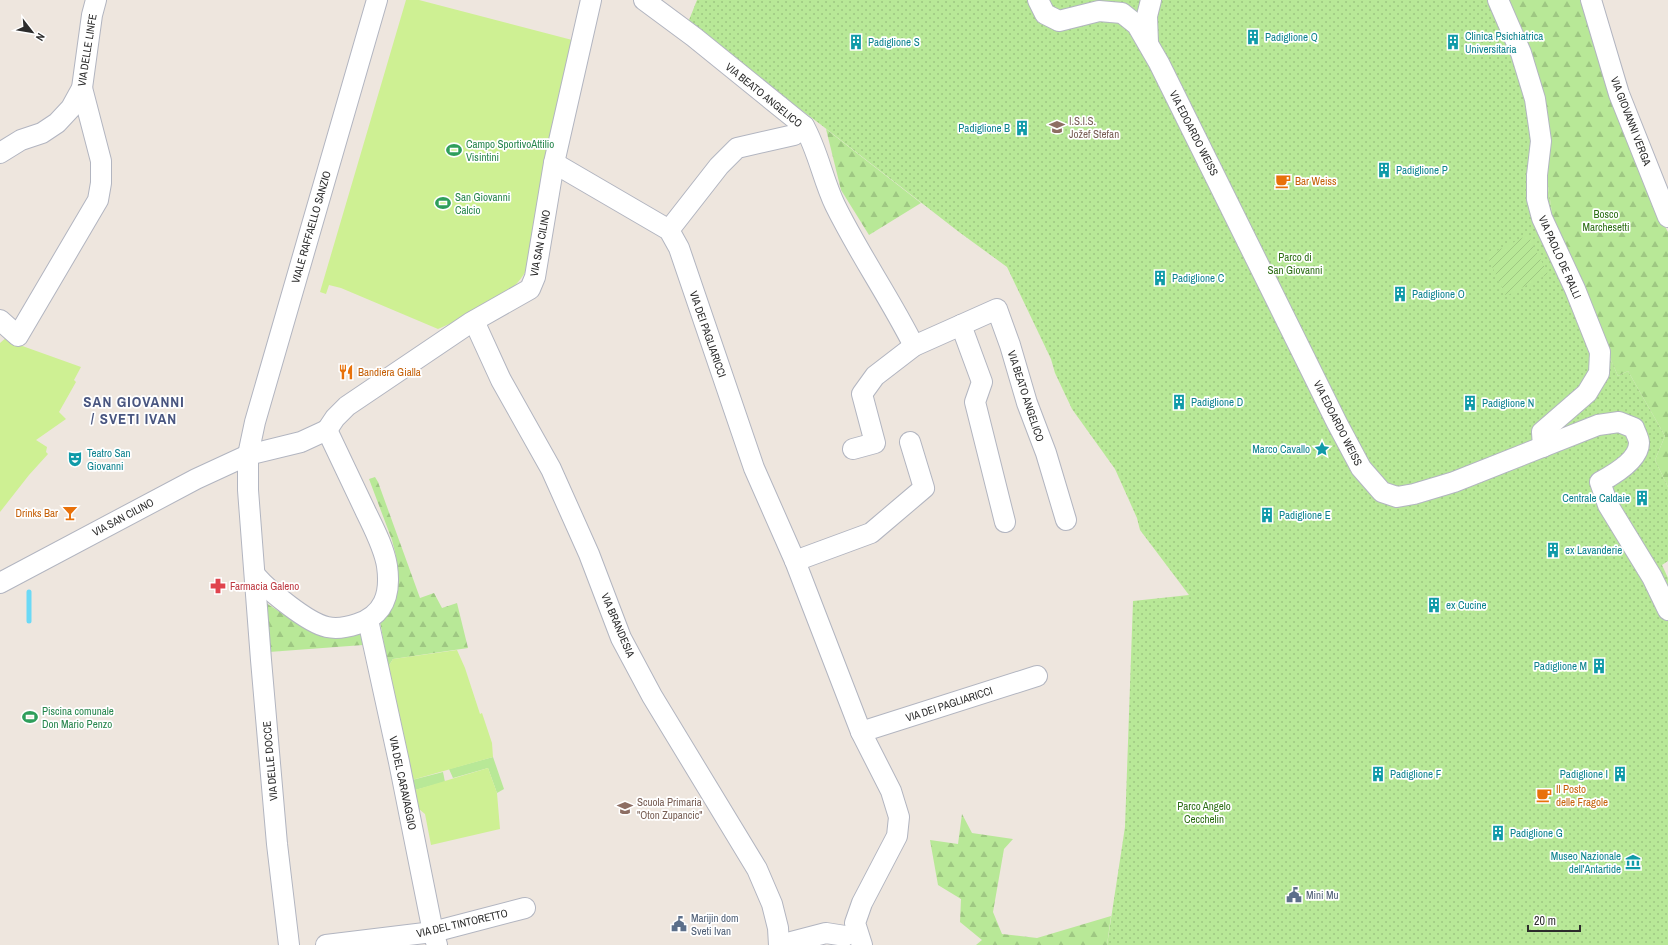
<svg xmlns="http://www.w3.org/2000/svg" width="1668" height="945" font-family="'Archivo Narrow',sans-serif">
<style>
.grass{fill:#b8e897}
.forest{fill:url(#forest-firs)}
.park{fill:url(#park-dots)}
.garden{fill:url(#garden-furrows)}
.pitch{fill:#cef093}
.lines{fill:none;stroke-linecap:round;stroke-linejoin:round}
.stream{stroke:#6bd9f6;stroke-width:5}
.street-casing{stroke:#b2b5c0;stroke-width:22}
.street{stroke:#fff;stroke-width:20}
.labels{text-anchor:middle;stroke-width:3.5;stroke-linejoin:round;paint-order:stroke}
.culture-label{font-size:11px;fill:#0d838f;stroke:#fff;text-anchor:start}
.street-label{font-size:11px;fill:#2c2c2c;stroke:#fff}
.education-label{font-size:11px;fill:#785e54;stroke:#fff;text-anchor:start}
.leisure-label{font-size:11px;fill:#27864d;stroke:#fff;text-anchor:start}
.food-label{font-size:11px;fill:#c56008;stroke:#fff;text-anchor:start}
.park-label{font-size:11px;fill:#2e6f16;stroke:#fff}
.health-label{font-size:11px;fill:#be3a42;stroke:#fff;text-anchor:start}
.service-label{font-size:11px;fill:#4e5e75;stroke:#fff;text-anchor:start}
.district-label{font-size:15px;font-weight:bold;letter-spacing:1px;fill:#495680;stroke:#fff}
</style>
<defs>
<pattern id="forest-firs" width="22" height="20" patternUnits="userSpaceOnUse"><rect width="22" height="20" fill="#b8e897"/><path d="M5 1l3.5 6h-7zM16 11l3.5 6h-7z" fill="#9ec782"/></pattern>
<pattern id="park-dots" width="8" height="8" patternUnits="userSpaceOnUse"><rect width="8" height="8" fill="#b8e897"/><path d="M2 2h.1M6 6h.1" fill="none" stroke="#9ec782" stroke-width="1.8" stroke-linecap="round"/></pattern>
<pattern id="garden-furrows" width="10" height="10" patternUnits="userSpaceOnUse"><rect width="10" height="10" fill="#b8e897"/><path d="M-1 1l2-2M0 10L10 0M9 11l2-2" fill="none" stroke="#9ec782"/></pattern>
</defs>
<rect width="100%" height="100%" fill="#eee6de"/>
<g class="grass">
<path d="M493 757 504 789 497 793 488 768 453 778 449 769Z"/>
<path d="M443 772 445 782 415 790 412 780Z"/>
</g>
<g class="forest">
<path d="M1508 0H1584L1662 221 1668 232V487L1655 460 1665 436 1628 371 1618 376 1555 233 1548 186V136Z"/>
<path d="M826 129 921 203 869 235 841 190Z"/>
<path d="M375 477 378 482 420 598 434 593 442 608 457 603 468 648 393 659 388 667 380 621 397 577 396 556 392 540 369 479Z"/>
<path d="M266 603 294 621 361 633 363 645 269 652Z"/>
<path d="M962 814 972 833 1013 839 1004 849 993 912 1002 934 1037 938 1111 916 1107 945H976L982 940 960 922 961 899 938 885 930 840 958 844Z"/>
</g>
<path class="park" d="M697 0H1508L1548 136V186L1555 233 1618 376 1628 371 1665 436 1655 460 1668 487V561L1662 565 1668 578V945H1107L1125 827 1133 601 1189 595 1140 530 1137 518 1115 469 1072 409 1055 373 1051 359 1007 267 959 232 820 124 687 25Z"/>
<path class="garden" d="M1528 235 1548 274 1506 296 1487 256Z"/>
<g class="pitch">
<path d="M406 0H419L576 41 529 265C513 300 471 314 438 329L341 288 329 285 326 294 320 292Z"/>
<path d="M7 337 14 343 81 367 74 380 76 382 59 412 66 419 36 440 47 447 46 452 48 454 29 475 0 512V343Z"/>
<path d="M457 650 465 668 480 714 482 713 492 743 493 757 412 780 388 667 393 659Z"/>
<path d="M488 768 497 793 500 829 431 845 425 814 419 809 415 790Z"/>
</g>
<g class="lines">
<path class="stream" d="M29 592V621"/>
<defs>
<g id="street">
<path d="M644 0 694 37 804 126C818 151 823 180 835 205 859 254 890 298 914 346"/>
<path d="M1038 0 1045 14 1059 21 1099 11 1122 13 1137 25 1159 63 1337 423 1361 468 1382 492 1397 497 1414 494 1454 482 1598 425 1619 422 1634 428C1635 432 1639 438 1639 443 1639 460 1613 475 1600 482L1608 505 1652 577 1668 610"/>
<path d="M1498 0 1521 53 1535 99 1541 141 1537 175V199L1542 218 1575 289 1600 352 1599 373 1587 393 1542 432 1543 447"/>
<path d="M1591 0 1619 94 1668 217"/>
<path d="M1148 43 1147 16 1151 0"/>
<path d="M0 153 21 140 42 133 57 123 71 108 82 88 92 15 96 0"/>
<path d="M554 163 669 230 679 248 754 468 795 561 861 732 891 791 899 817 897 836 862 903 855 923 862 945"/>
<path d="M669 230 719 166 737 148 794 135 804 126"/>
<path d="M0 320 18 336 98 200 101 183V161L82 88"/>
<path d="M474 321 501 380 551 469 589 554 621 638 652 696 757 869 772 904 778 928 779 945"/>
<path d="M961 325 982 382 975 402 1005 522"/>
<path d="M327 430 335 418 347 406 470 323 530 289 535 277 554 163 591 0"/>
<path d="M853 449 875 443 862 394 875 376 914 346 997 309 1010 345 1027 403 1046 453 1066 520"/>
<path d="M795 561 871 533 924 488 910 442"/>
<path d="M256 576C269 591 308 623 327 627 336 629 348 627 357 624 384 615 391 594 387 566 384 547 373 527 365 510 352 483 340 457 327 430"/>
<path d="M0 583 196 479 248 455 301 442 327 430"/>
<path d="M368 620 399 762 433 932 437 945"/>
<path d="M861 732 1037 676"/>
<path d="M289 945 277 844 261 660 248 490V455L255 422 377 0"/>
<path d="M326 945 433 932 525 908"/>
<path d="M780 945 826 933 845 936"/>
</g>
</defs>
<use href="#street" class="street-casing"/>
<use href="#street" class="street"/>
</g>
<defs>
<symbol id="building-bare" viewBox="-9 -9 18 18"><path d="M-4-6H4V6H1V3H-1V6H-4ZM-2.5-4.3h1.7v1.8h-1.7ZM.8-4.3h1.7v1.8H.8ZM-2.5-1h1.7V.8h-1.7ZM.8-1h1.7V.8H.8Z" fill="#0f9aa8" stroke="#fff" stroke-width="2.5" paint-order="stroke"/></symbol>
<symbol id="school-bare" viewBox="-9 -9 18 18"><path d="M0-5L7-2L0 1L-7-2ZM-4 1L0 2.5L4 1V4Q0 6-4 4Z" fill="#8d6e63" stroke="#fff" stroke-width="2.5" paint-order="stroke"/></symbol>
<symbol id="stadium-bare" viewBox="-9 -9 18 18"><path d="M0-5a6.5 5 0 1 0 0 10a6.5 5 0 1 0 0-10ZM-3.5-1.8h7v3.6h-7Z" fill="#2e9e5b" stroke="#fff" stroke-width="2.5" paint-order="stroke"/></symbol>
<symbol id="cafe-bare" viewBox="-9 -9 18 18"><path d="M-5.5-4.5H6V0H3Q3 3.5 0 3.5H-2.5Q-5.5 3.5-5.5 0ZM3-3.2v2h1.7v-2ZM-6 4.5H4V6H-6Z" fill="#e8710a" stroke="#fff" stroke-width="2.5" paint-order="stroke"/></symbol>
<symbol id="restaurant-bare" viewBox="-9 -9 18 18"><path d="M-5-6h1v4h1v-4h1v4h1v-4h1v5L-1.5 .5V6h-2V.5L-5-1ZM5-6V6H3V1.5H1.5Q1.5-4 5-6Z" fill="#e8710a" stroke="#fff" stroke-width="2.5" paint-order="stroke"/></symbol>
<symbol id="sight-bare" viewBox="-9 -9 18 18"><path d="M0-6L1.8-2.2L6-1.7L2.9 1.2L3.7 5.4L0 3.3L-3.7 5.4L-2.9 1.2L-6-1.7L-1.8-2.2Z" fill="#0f9aa8" stroke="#fff" stroke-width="2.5" paint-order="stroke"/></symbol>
<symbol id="theatre-bare" viewBox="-9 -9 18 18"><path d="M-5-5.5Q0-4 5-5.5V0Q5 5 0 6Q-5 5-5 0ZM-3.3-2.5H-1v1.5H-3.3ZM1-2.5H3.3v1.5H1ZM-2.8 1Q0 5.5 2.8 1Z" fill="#0f9aa8" stroke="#fff" stroke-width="2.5" paint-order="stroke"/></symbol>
<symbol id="bar-bare" viewBox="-9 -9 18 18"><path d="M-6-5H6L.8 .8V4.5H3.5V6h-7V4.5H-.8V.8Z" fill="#e8710a" stroke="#fff" stroke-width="2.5" paint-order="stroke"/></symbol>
<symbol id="pharmacy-bare" viewBox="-9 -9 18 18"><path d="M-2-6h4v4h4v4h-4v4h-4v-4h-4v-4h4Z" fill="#e0444e" stroke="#fff" stroke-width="2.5" paint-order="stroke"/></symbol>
<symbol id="museum-bare" viewBox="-9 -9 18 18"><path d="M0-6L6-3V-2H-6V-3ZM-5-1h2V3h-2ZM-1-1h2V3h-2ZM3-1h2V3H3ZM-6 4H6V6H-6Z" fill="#0f9aa8" stroke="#fff" stroke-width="2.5" paint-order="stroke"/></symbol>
<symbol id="civic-bare" viewBox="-9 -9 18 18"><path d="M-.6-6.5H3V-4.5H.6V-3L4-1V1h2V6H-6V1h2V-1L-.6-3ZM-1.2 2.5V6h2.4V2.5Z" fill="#5c6f8a" stroke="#fff" stroke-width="2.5" paint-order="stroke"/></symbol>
</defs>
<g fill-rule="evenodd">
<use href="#building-bare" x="1242" y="26" width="22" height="22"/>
<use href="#building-bare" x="845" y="31" width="22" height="22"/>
<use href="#building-bare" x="1442" y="31" width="22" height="22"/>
<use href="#school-bare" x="1046" y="116" width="22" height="22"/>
<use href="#building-bare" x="1011" y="117" width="22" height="22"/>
<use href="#stadium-bare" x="443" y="139" width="22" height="22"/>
<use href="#building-bare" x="1373" y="159" width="22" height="22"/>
<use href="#cafe-bare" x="1272" y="170" width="22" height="22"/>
<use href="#stadium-bare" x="432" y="192" width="22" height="22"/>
<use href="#building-bare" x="1149" y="267" width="22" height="22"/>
<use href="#building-bare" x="1389" y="283" width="22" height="22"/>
<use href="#restaurant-bare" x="335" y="361" width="22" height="22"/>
<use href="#building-bare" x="1168" y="391" width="22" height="22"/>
<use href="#building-bare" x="1459" y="392" width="22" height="22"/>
<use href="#sight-bare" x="1311" y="438" width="22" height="22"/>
<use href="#theatre-bare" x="64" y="448" width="22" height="22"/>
<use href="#building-bare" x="1631" y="487" width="22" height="22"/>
<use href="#bar-bare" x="59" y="502" width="22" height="22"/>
<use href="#building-bare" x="1256" y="504" width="22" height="22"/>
<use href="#building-bare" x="1542" y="539" width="22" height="22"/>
<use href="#pharmacy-bare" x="207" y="575" width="22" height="22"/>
<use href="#building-bare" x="1423" y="594" width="22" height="22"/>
<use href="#building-bare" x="1588" y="655" width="22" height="22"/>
<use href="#stadium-bare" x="19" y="706" width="22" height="22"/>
<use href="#building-bare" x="1367" y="763" width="22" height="22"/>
<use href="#building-bare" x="1609" y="763" width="22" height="22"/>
<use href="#cafe-bare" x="1533" y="784" width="22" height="22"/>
<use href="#school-bare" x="614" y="797" width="22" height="22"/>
<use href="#building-bare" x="1487" y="822" width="22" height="22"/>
<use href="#museum-bare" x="1622" y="851" width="22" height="22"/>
<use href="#civic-bare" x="1283" y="884" width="22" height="22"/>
<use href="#civic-bare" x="668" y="913" width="22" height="22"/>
</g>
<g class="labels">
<g class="culture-label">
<text x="1465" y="40">Clinica Psichiatrica<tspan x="1465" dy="13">Universitaria</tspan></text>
<text x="1265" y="41">Padiglione Q</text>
<text x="868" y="46">Padiglione S</text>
<text x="1010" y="132" text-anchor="end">Padiglione B</text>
<text x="1396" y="174">Padiglione P</text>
<text x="1172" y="282">Padiglione C</text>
<text x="1412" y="298">Padiglione O</text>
<text x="1191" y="406">Padiglione D</text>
<text x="1482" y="407">Padiglione N</text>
<text x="1310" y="453" text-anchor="end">Marco Cavallo</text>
<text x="87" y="457">Teatro San<tspan x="87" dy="13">Giovanni</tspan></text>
<text x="1630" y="502" text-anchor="end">Centrale Caldaie</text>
<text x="1279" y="519">Padiglione E</text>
<text x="1565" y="554">ex Lavanderie</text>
<text x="1446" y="609">ex Cucine</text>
<text x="1587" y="670" text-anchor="end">Padiglione M</text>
<text x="1390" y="778">Padiglione F</text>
<text x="1608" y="778" text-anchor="end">Padiglione I</text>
<text x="1510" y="837">Padiglione G</text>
<text x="1621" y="860" text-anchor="end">Museo Nazionale<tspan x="1621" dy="13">dell'Antartide</tspan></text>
</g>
<g class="street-label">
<text transform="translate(87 50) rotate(-81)" y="4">VIA DELLE LINFE</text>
<text transform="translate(764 95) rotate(39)" y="4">VIA BEATO ANGELICO</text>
<text transform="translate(1631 121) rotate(69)" y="4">VIA GIOVANNI VERGA</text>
<text transform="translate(1194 133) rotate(63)" y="4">VIA EDOARDO WEISS</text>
<text transform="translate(311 227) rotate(-74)" y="4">VIALE RAFFAELLO SANZIO</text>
<text transform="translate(540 243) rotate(-79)" y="4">VIA SAN CILINO</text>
<text transform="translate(1560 257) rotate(66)" y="4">VIA PAOLO DE RALLI</text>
<text transform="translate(708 334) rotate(71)" y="4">VIA DEI PAGLIARICCI</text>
<text transform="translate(1026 396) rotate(72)" y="4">VIA BEATO ANGELICO</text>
<text transform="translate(1338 423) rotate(63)" y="4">VIA EDOARDO WEISS</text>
<text transform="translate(123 517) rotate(-28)" y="4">VIA SAN CILINO</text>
<text transform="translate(618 625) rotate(67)" y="4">VIA BRANDESIA</text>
<text transform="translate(949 704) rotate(-18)" y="4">VIA DEI PAGLIARICCI</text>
<text transform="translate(270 761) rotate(-95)" y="4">VIA DELLE DOCCE</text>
<text transform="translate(403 783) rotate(78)" y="4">VIA DEL CARAVAGGIO</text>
<text transform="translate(462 923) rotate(-13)" y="4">VIA DEL TINTORETTO</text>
</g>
<g class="education-label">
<text x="1069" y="125">I.S.I.S.<tspan x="1069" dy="13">Jožef Stefan</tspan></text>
<text x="637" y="806">Scuola Primaria<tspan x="637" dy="13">"Oton Zupancic"</tspan></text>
</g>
<g class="leisure-label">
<text x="466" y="148">Campo SportivoAttilio<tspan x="466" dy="13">Visintini</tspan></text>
<text x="455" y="201">San Giovanni<tspan x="455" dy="13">Calcio</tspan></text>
<text x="42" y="715">Piscina comunale<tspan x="42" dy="13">Don Mario Penzo</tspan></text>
</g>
<g class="food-label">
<text x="1295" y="185">Bar Weiss</text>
<text x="358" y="376">Bandiera Gialla</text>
<text x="58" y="517" text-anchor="end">Drinks Bar</text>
<text x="1556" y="793">Il Posto<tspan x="1556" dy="13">delle Fragole</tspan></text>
</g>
<g class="park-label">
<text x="1606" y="218">Bosco<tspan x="1606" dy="13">Marchesetti</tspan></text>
<text x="1295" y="261">Parco di<tspan x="1295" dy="13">San Giovanni</tspan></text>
<text x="1204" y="810">Parco Angelo<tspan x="1204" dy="13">Cecchelin</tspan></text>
</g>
<g class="health-label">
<text x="230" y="590">Farmacia Galeno</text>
</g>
<g class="service-label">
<text x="1306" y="899">Mini Mu</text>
<text x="691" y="922">Marijin dom<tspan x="691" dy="13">Sveti Ivan</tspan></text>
</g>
<g class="district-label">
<text x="134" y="407">SAN GIOVANNI<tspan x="134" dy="17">/ SVETI IVAN</tspan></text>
</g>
</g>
<g transform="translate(32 32) rotate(121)" stroke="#ffffff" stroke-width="3" paint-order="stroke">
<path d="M0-3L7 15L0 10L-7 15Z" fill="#2c2c2c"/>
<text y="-6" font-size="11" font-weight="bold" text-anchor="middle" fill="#2c2c2c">N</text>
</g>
<path d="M1528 925v6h52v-6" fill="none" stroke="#2c2c2c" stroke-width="2"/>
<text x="1534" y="925" font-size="12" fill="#2c2c2c" stroke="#ffffff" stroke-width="3" paint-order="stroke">20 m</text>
</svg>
